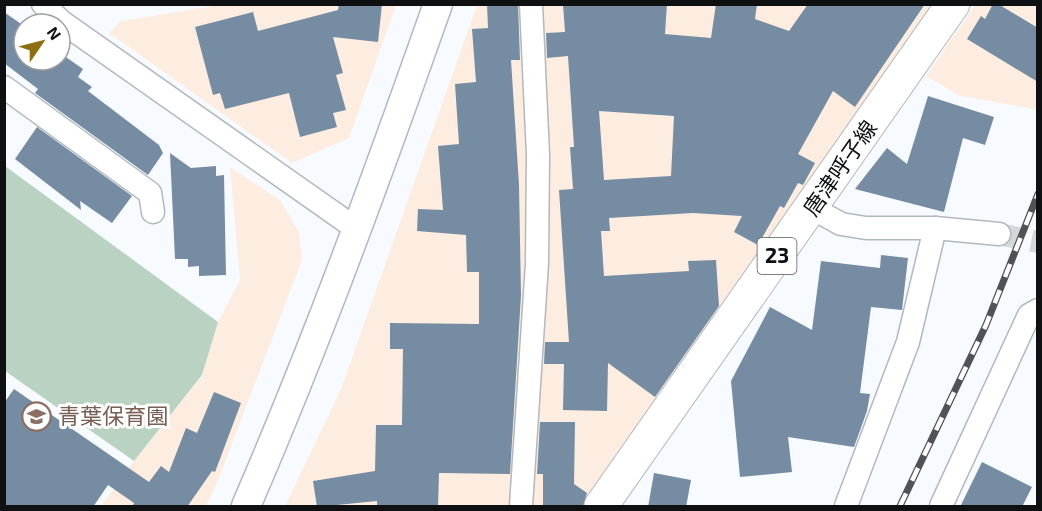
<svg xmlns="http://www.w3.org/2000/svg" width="1042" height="511" font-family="'Exo 2','Noto Sans JP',sans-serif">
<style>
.commercial{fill:#fdede0}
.green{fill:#b9d2c1}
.building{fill:#768ca2;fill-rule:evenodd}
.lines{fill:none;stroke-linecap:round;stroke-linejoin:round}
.minor-tunnel{stroke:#d4d8db;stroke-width:22;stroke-dasharray:22 11;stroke-linecap:butt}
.minor-casing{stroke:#b1b8bf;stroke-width:25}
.tertiary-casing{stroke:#b1b8bf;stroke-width:31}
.primary-casing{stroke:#b1b8bf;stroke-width:35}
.minor{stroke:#fff;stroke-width:22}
.tertiary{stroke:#fff;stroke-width:28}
.primary{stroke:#fff;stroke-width:33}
.rail-casing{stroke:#505355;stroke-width:7}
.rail{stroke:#fff;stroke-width:4.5;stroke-dasharray:14;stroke-linecap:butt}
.labels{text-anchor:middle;stroke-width:6;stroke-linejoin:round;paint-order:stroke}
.shield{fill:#fff;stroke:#565859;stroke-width:1.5}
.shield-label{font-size:21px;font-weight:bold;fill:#0e1012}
.street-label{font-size:22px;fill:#0e1012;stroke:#fff}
.education-label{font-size:22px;fill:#785e54;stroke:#fff;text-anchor:start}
</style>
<rect width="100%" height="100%" fill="#f7fbff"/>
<g class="commercial">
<path d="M219 5H396L349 138 292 163 109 33 121 21Z"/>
<path d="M477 5H932L586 506H285L341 389Z"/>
<path d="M975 5H1037V110L958 95 926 76Z"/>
<path d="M230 167 280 200 299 232 302 260 217 483 206 506H101L134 461 202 376 218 322 240 280Z"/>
</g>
<path class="green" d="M5 166 218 322 202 375 134 461 5 371Z"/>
<g class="building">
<path d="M339 4H382L378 42 333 37 343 73 336 75 346 110 333 113 337 127 300 137 289 93 225 109 220 93 213 95 195 27 253 12 258 31 338 10Z"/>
<path d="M487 4H518L520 60H511L519 185 521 295 510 474 439 473 438 507H377V501L317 507 313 481 375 471 376 425H402L403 349H390V323L479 324V272H467L466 235 417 231 418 209 443 210 438 146 459 144 455 84 476 82 472 29 488 28Z"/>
<path d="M563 4H667L665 34 711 38 716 4H757L755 19 789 31 808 4H925L855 107 833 91 798 154 815 163 803 185 798 183 784 208 780 206 758 245 734 232 742 216 693 213 609 218 610 231H601L604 276 689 271 688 261 716 260 719 306 655 397 608 363 607 411 563 410 564 364H544L545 342H569L559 190 573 189 570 147H574L568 56 547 58 546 33 565 32ZM599 111 674 116 671 176 604 180Z"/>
<path d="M993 4H998L1038 28V82L967 39 981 16 985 19Z"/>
<path d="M4 12 24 26V60H60V53L83 69 78 77 92 87 88 91 159 145 163 153 148 175 35 93 38 89 4 63Z"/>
<path d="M928 96 994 117 985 145 963 138 944 212 855 189 887 148 907 164Z"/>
<path d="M37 127 132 196 112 223 80 201 81 210 15 159Z"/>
<path d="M170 153 191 168 216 166V176L224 175 226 275 199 276V266L188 267V259H175Z"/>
<path d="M881 255 908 258 902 310 871 307 860 393 870 394 867 411 854 447 788 437 792 472 740 477 731 381 770 307 812 330 821 261 880 268Z"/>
<path d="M14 389 149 482 161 466 169 472 186 428 197 433 214 392 241 403 215 472 212 471 187 507H132L134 503 108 485 93 507H4V403Z"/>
<path d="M540 422H575L574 484 587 493 583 507H543V474H537Z"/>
<path d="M982 462 1032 487 1022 507H960Z"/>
<path d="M654 473 691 480 686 507H648Z"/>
</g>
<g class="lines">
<path class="minor-tunnel" d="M999 234 1038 242"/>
<defs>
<g id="minor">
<path d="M43 4 62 22 358 230"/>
<path d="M4 87 150 193 153 212"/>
<path d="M812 208 841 224 866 228H935L999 234"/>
<path d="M521 506 537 263 538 155 531 4"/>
<path d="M846 506 908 342 935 228"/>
<path d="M941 506 1029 315 1038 310"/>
</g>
<path id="tertiary" d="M246 506C317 342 378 174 438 4"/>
<path id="primary" d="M601 506 953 4"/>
</defs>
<use href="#minor" class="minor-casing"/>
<use href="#tertiary" class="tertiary-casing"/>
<use href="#primary" class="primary-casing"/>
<use href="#minor" class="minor"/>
<use href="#tertiary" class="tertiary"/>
<use href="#primary" class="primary"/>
<defs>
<path id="rail" d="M900 506 986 325 1038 194"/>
</defs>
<use href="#rail" class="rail-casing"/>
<use href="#rail" class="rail"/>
</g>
<defs>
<symbol id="school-ring" viewBox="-11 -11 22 22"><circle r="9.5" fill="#fff" stroke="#8d6e63" stroke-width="1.5"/><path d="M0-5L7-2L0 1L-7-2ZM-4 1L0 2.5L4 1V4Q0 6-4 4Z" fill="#8d6e63"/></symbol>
</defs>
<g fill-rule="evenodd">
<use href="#school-ring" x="20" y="400" width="33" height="33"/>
</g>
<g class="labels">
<rect class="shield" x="757.5" y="238" width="39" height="36" rx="4.5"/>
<g class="shield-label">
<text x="777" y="263">23</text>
</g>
<g class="street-label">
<text transform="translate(840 168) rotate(-55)" y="8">唐津呼子線</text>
</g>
<g class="education-label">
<text x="58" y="424">青葉保育園</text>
</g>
</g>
<rect width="1042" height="511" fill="none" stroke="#0e1012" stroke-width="12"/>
<g transform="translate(42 42) rotate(55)"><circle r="28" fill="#ffffff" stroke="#9f9fa0" stroke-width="1.5"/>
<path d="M0-4.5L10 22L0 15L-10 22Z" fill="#8d6f13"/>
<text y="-9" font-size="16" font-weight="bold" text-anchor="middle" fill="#0e1012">N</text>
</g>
</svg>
